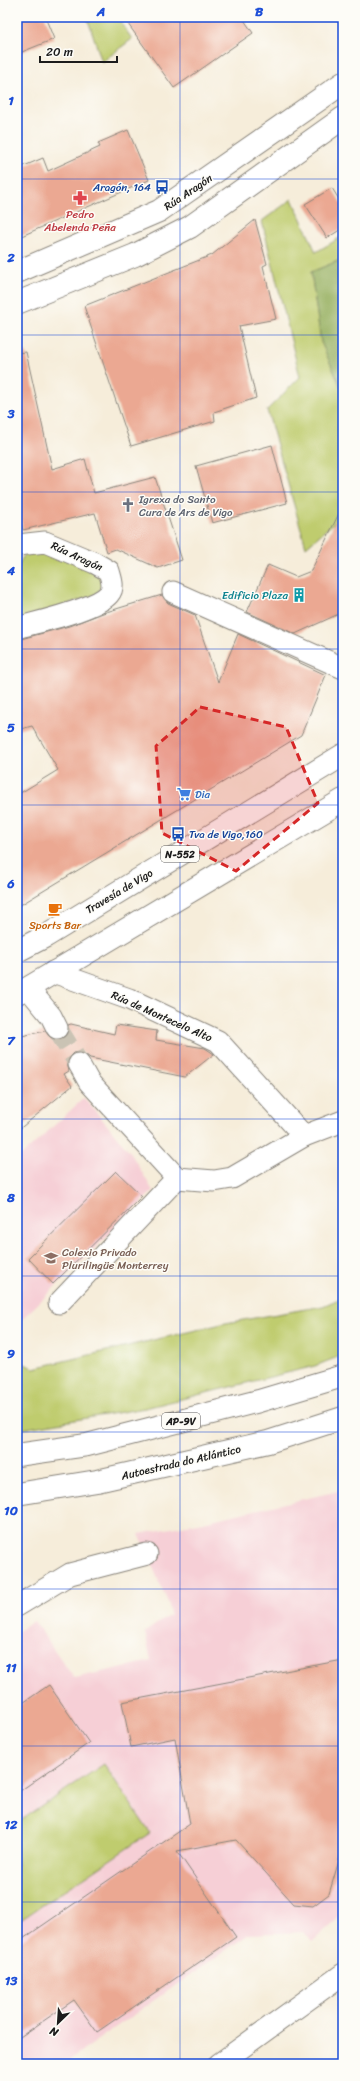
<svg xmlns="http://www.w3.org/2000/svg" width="360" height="2081" font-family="Sriracha,sans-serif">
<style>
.built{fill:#f6cfd6}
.green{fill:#bfcc6e;stroke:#6e7445}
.forest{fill:#97b061;stroke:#5a663e}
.building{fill:#eba892}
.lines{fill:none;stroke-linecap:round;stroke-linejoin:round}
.minor-tunnel{stroke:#cac3b4;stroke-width:21;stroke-dasharray:21 10;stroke-linecap:butt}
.minor-casing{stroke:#89847b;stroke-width:23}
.secondary-casing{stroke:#89847b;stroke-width:24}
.primary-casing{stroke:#89847b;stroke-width:24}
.motorway-casing{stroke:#89847b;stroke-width:24}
.minor{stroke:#fff;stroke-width:21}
.secondary{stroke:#fff;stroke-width:22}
.primary{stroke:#fff;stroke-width:22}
.motorway{stroke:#fff;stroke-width:22}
.marked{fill:#d62828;fill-opacity:0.2;stroke:#d62828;stroke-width:3;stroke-dasharray:8 5;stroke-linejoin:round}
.grid{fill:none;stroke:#1d4ed8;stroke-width:1;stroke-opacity:0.55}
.labels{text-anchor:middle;stroke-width:3;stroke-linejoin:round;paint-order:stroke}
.shield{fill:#fdfcf7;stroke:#605f5e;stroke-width:1}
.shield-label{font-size:10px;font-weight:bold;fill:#1c1c1c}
.transit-label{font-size:11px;fill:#164399;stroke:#fdfcf7;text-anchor:end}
.street-label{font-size:11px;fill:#1c1c1c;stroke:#fdfcf7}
.health-label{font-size:11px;fill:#be3a42;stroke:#fdfcf7}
.worship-label{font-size:11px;fill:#5b616d;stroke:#fdfcf7;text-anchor:start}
.culture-label{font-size:11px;fill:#0d838f;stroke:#fdfcf7;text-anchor:end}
.shop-label{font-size:11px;fill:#366cbe;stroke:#fdfcf7;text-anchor:start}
.food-label{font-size:11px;fill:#c56008;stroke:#fdfcf7}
.education-label{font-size:11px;fill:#785e54;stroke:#fdfcf7;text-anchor:start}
.neatline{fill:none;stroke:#1d4ed8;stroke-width:1.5}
.grid-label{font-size:13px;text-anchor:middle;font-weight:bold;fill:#1d4ed8}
</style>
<rect width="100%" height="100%" fill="#fdfcf7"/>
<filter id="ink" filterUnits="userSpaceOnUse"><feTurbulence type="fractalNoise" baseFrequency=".025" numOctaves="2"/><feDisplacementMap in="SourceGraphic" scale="8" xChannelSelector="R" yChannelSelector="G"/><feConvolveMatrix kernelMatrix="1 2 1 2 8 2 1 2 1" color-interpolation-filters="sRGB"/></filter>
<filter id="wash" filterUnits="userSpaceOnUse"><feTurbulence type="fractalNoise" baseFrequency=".012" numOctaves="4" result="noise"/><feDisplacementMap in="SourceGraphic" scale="16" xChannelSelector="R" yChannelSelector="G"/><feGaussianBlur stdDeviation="0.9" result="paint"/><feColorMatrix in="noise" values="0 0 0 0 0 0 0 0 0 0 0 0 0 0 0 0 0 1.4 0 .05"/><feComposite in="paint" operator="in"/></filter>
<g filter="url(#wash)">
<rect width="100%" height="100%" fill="#f6edda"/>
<g class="built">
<path d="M84 1098 130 1152 153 1191 17 1324V1160Z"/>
<path d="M343 1490V1914L312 1942 304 1932 249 1934 63 2064H17V1632L34 1621 74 1678 151 1661 145 1632 170 1615 169 1605 139 1534 203 1522Z"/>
</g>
<g class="green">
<path d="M87 17H130L121 23 132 39 102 62Z"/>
<path d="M292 199 316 252 343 236V259L311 272 321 342 343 392V515L306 547 267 410 300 377 262 221Z"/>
<path d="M44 549 100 575 102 587 95 595 17 621C17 602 10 560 31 550 34 549 40 549 44 549Z"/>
<path d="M343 1297V1355L315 1366 145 1408 17 1430V1361L34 1368 226 1323 323 1306Z"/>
<path d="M104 1764 150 1833 19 1921 17 1918V1823Z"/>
</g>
<path class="forest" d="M343 259V392L321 342 311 272Z"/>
<g id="blocks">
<g class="building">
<path d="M17 17H45L54 39 17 54Z"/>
<path d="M123 17H242L253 33 174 88Z"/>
<path d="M128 130 149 180 17 238V169L43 158 48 171 100 147 98 143Z"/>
<path d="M332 188 343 206V228L327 238 305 204Z"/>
<path d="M255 220 267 264 263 266 276 319 239 326 256 398 214 412 215 421 131 446 84 306 212 255Z"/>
<path d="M26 352 52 469 85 459 94 493 155 477 182 560 158 568 116 549 107 552 95 513 23 530 17 506V353Z"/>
<path d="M272 445 287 503 212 523 196 466Z"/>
<path d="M343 505V612L295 634 247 612 268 565 296 577 311 571Z"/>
<path d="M162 595 168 603 195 615 218 682 238 634 326 675 301 735 17 907V795L58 770 32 726 17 730V640L69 626 103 613Z"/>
<path d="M71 1024 114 1034 116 1025 157 1031 156 1040 205 1048 214 1054 185 1077 90 1058 85 1054 80 1052 74 1053 69 1058 67 1063 69 1071 64 1074 72 1086 17 1131V1037L45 1031 51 1038 62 1039 67 1034 68 1025Z"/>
<path d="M116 1171 142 1196 53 1284 28 1258Z"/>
<path d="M343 1660V1847L329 1894 313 1906 294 1904 236 1840 177 1851 236 1937 97 2032 74 2000 17 2039V1943L190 1824 175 1738 131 1747 122 1702Z"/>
<path d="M49 1685 89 1743 17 1793V1707Z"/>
</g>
</g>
</g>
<g filter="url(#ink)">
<use href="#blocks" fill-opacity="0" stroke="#89847b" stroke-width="1"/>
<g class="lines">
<path class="minor-tunnel" d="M57 1028 79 1064"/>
<defs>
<g id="minor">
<path d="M173 592 343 668"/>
<path d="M17 628C37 622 97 609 109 594 115 587 111 579 109 571L95 563 45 542 18 545"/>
<path d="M53 972 129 999 218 1041 304 1136 343 1121"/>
<path d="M28 988 51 1016 57 1028"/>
<path d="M79 1064 89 1082 177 1178 214 1181 232 1178 304 1136"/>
<path d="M59 1303 177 1178"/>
<path d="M17 1606 70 1574 147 1554"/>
<path d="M219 2064 343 1974"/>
</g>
<g id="secondary">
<path d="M17 272 159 211 343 83"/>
<path d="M17 303 135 255 190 227 343 118"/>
</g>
<g id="primary">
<path d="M17 951 46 936 343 755"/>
<path d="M17 993 28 988 343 800"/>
</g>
<g id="motorway">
<path d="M17 1455 87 1445 259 1401 343 1376"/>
<path d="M17 1494 97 1481 268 1442 343 1418"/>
</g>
</defs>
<use href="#minor" class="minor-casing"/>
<use href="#secondary" class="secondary-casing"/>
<use href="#primary" class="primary-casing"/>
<use href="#motorway" class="motorway-casing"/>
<use href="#minor" class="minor"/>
<use href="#secondary" class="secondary"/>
<use href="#primary" class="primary"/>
<use href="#motorway" class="motorway"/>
</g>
</g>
<path class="marked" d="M200 707 286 727 318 803 236 871 162 833 156 746Z"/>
<path class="grid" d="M180 17V2064M17 179H343M17 335H343M17 492H343M17 649H343M17 805H343M17 962H343M17 1119H343M17 1276H343M17 1432H343M17 1589H343M17 1746H343M17 1902H343"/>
<defs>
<symbol id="bus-bare" viewBox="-9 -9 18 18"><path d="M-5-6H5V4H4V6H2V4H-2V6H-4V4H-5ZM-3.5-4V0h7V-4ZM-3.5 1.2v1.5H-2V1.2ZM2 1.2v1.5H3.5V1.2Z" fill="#1a4fb4" stroke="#fdfcf7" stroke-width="2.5" paint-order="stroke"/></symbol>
<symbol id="pharmacy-bare" viewBox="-9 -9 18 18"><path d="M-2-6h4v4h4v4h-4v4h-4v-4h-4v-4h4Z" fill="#e0444e" stroke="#fdfcf7" stroke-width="2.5" paint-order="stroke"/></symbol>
<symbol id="church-bare" viewBox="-9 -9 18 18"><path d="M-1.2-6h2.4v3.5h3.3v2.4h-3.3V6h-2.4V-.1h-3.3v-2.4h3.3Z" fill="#6b7280" stroke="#fdfcf7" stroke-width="2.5" paint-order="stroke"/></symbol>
<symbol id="building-bare" viewBox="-9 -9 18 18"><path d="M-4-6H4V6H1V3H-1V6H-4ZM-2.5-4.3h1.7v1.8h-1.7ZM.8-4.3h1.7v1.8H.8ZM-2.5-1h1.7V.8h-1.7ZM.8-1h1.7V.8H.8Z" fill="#0f9aa8" stroke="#fdfcf7" stroke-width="2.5" paint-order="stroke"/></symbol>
<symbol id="supermarket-bare" viewBox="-9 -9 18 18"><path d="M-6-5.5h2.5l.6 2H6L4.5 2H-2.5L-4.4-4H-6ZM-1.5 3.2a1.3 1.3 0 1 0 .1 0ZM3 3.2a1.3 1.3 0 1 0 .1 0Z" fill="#3f7fe0" stroke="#fdfcf7" stroke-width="2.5" paint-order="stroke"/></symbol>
<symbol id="cafe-bare" viewBox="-9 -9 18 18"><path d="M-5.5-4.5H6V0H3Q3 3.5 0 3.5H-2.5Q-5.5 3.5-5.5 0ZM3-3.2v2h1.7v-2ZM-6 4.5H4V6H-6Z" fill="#e8710a" stroke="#fdfcf7" stroke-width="2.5" paint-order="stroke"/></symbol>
<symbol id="school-bare" viewBox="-9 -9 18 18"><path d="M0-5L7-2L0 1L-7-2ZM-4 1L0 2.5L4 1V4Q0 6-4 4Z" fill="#8d6e63" stroke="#fdfcf7" stroke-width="2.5" paint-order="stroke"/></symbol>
</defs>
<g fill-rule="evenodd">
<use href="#bus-bare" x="152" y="177" width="20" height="20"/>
<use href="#pharmacy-bare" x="70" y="188" width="20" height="20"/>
<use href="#church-bare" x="118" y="495" width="20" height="20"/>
<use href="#building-bare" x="289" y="585" width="20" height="20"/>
<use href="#supermarket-bare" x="174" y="784" width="20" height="20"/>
<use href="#bus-bare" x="168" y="824" width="20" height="20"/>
<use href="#cafe-bare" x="45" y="899" width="20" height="20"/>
<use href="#school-bare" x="41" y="1248" width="20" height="20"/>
</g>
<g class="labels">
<g class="shield">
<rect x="161" y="846" width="38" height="16" rx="3"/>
<rect x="162" y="1413" width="38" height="16" rx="3"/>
</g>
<g class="shield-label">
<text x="180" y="858">N-552</text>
<text x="181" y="1425">AP-9V</text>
</g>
<g class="transit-label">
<text x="151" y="191">Aragón, 164</text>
<text x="189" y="838" text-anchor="start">Tva de Vigo,160</text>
</g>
<g class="street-label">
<text transform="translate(188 192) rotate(-34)" y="4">Rúa Aragón</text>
<text transform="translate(77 556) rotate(25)" y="4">Rúa Aragón</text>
<text transform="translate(119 891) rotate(-31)" y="4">Travesía de Vigo</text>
<text transform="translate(162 1016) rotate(24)" y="4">Rúa de Montecelo Alto</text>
<text transform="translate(181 1462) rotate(-13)" y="4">Autoestrada do Atlántico</text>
</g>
<g class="health-label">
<text x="80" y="218">Pedro<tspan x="80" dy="13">Abelenda Peña</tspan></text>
</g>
<g class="worship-label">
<text x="139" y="503">Igrexa do Santo<tspan x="139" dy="13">Cura de Ars de Vigo</tspan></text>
</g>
<g class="culture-label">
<text x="288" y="599">Edificio Plaza</text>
</g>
<g class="shop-label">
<text x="195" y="798">Dia</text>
</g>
<g class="food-label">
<text x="55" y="929">Sports Bar</text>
</g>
<g class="education-label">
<text x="62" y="1256">Colexio Privado<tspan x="62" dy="13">Plurilingüe Monterrey</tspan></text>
</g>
</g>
<rect width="360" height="2081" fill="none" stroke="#fdfcf7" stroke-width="44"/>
<g transform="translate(58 2023) rotate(205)" stroke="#fdfcf7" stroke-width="3" paint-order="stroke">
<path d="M0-3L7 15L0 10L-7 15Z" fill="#1c1c1c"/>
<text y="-6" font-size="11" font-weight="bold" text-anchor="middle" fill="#1c1c1c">N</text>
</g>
<path d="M40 56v6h77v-6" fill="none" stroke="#1c1c1c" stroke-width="2"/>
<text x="46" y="56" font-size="12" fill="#1c1c1c" stroke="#fdfcf7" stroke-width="3" paint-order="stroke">20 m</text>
<rect x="22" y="22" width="316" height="2037" class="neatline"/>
<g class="grid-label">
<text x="101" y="16">A</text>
<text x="259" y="16">B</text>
<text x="11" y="105">1</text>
<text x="11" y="262">2</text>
<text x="11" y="418">3</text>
<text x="11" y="575">4</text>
<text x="11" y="732">5</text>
<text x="11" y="888">6</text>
<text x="11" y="1045">7</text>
<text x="11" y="1202">8</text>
<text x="11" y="1358">9</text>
<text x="11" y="1515">10</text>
<text x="11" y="1672">11</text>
<text x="11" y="1829">12</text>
<text x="11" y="1985">13</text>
</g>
</svg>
